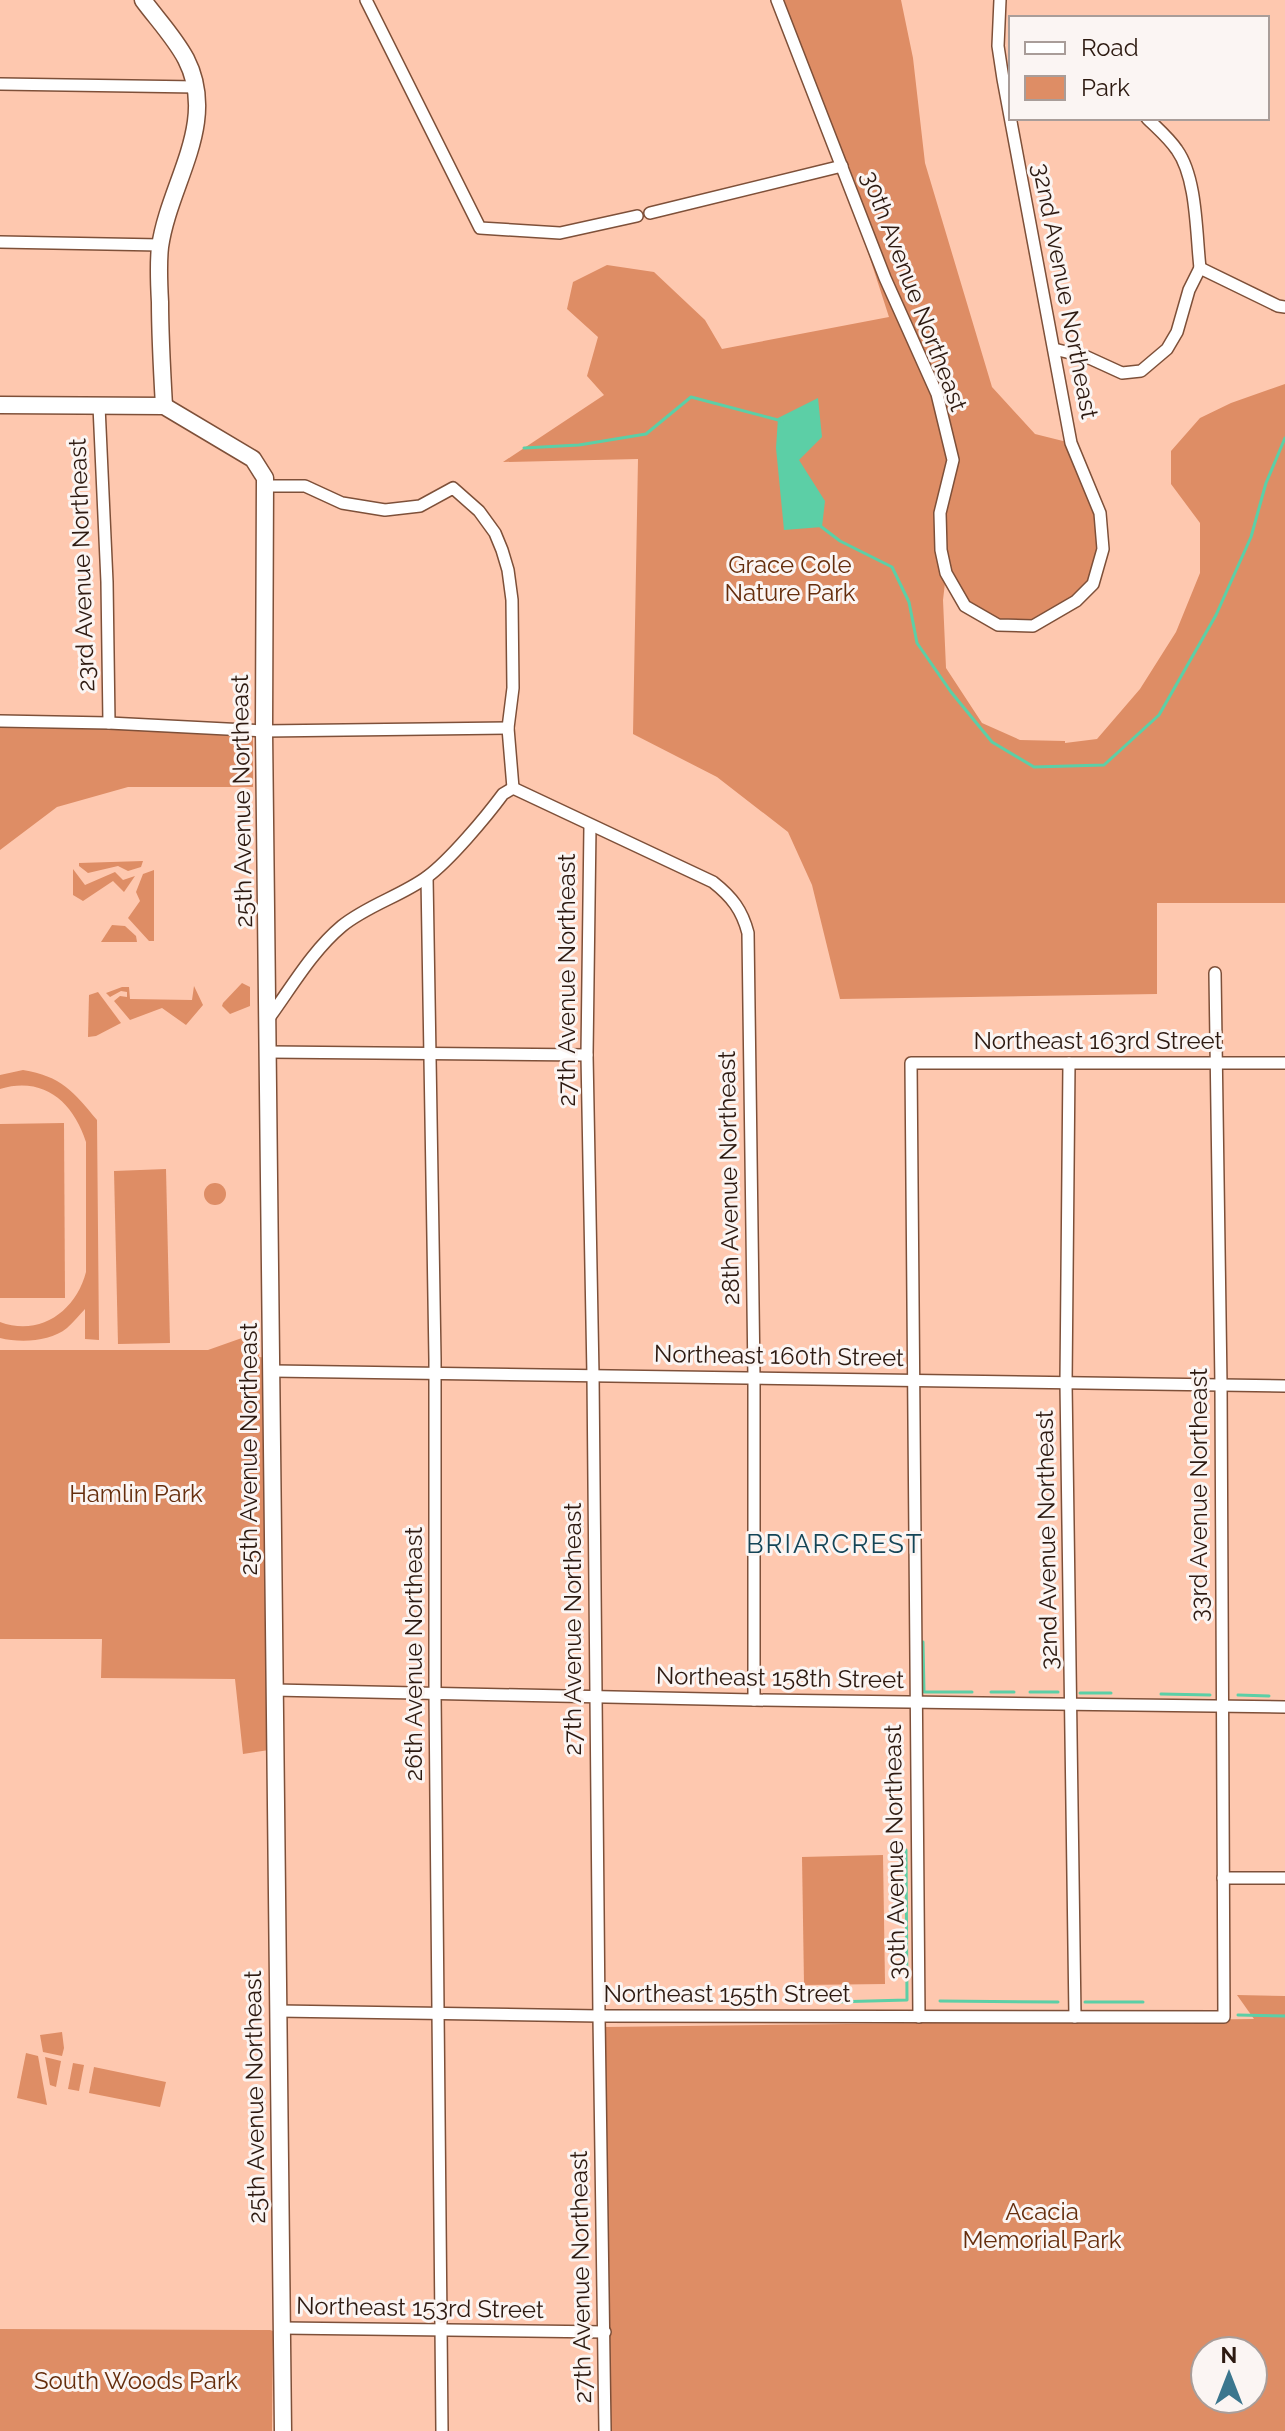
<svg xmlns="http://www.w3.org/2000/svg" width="1285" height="2431" font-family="Raleway,sans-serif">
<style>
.green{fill:#de8d65;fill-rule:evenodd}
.water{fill:#5ccfa6}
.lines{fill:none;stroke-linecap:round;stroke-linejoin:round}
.stream{stroke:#5ccfa6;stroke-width:3}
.street-casing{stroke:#7e5039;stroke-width:14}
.secondary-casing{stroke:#7e5039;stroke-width:19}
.street{stroke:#fff;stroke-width:11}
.secondary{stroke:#fff;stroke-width:16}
.labels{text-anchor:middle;stroke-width:6;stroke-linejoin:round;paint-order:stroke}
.street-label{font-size:24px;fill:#2d1a11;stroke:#fbf5f3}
.park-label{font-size:24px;fill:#652d0c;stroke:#fbf5f3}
.neighbourhood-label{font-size:26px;letter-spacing:2px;fill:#144557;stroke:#fbf5f3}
</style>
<rect width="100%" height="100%" fill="#fec8af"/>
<g class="green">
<path d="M776 0H901L913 58 925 163 992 387 1035 434 1071 443 1100 513 1103 549 1093 584 1033 626 998 625 965 606 946 574 943 600 946 668 982 723 1020 740 1065 741V743L1097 739 1140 689 1176 632 1200 573V523L1171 484V451L1200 418 1231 403 1285 384V903H1157V994L840 999 812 885 788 832 717 777 633 734 638 459 503 462 604 395 587 376 598 337 567 309 573 282 607 265 654 272 705 320 722 349 889 317 840 166Z"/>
<path d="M0 728 109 729 253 734V787H128L57 807 0 850Z"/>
<path d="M143 861 141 867 128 871 118 866 88 873 79 866V863Z"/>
<path d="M73 869 85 885 115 872 123 880 135 876 124 892 113 881 83 901 73 895Z"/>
<path d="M154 870V941H149L128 918 140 901 136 892 143 874Z"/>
<path d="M112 925 125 926 136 936 137 942H101Z"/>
<path d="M242 983 250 987V1006L230 1014 222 1006 223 1003Z"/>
<path d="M194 986 203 1005 186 1025 162 1008 130 1020 114 1001 120 996 127 997V992L121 991 110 997 106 993 122 987H129L130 999 192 1000Z"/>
<path d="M98 992 121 1023 96 1036 88 1037 89 995Z"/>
<path d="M23 1070C61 1076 74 1092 97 1120L99 1340 85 1339V1309C79 1315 74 1322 67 1328 50 1342 20 1343 0 1338V1322C40 1337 76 1311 86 1272V1142C73 1102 44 1076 0 1089V1075Z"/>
<path d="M64 1123 65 1298H0V1124Z"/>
<path d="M166 1169 170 1343 118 1344 114 1171Z"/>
<circle cx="215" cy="1194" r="11"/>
<path d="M259 1332V1357L272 1358 273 1475 265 1619 269 1750 243 1754 235 1679 101 1678 102 1639H0V1350H208Z"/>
<path d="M883 1855 885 1984 804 1985 802 1857Z"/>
<path d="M1237 1995 1285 1996V2431H605V2027L1254 2019ZM1205 2351H1253V2399H1205Z"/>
<path d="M62 2032 64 2048 62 2056 43 2052 40 2035Z"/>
<path d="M26 2053 38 2056 47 2105 17 2098Z"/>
<path d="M45 2057 61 2061 56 2087 50 2085Z"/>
<path d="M73 2063 84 2065 79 2091 68 2089Z"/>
<path d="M94 2067 166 2082 160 2107 89 2093Z"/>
<path d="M0 2329 270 2330 273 2331 272 2431H0Z"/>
</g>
<path class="water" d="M818 398 822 437 799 460 825 501 822 527 784 530 776 448 778 418Z"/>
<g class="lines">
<g class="stream">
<path d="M524 448 579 445 646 434 691 397 782 421"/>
<path d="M819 525 840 541 892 567 909 602 917 643 951 692 992 742 1034 767 1104 765 1159 715 1216 615 1251 537 1266 483 1285 438"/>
<path d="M923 1642 924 1692H972"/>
<path d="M991 1692H1014"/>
<path d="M1030 1692H1058"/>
<path d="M1080 1693H1111"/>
<path d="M1161 1694 1210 1695"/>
<path d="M1238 1695 1269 1696"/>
<path d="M940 2001 1058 2002"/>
<path d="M833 2002 907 2000 906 1850"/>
<path d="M1085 2002H1143"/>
<path d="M1238 2015 1285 2016"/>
</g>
<defs>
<g id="street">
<path d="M366 0 480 228 560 233 637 216"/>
<path d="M777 0 885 278 937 394 953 460 940 513 941 550 946 573 965 606 998 625 1033 626 1076 601 1093 584 1103 549 1100 513 1071 443 1003 79 998 46 1000 0"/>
<path d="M0 84 197 87"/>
<path d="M1147 118C1157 128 1169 138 1177 150 1197 178 1196 233 1200 268"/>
<path d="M650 213 842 166"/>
<path d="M0 242 160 245"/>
<path d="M1054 349 1087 357 1122 373 1141 371 1167 349 1177 332 1189 290 1200 268 1278 306 1285 307"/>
<path d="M99 406 107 582 109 723"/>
<path d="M265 486H305L342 503 385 510 420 506 453 488 479 511 495 533 502 550 508 570 512 600 513 688 508 728 513 788"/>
<path d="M0 721 109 723 264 731 508 728"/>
<path d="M513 788 713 882C732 897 742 910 748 933L754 1378V1700"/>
<path d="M590 826 587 1055 593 1375 599 2016 605 2431"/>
<path d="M427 877 435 1359V1694L442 2431"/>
<path d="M269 1018C291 988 312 951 342 926 368 905 401 896 427 877 450 860 486 817 503 794L513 788"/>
<path d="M269 1052 587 1055"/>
<path d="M1069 1063 1066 1383 1075 2017"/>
<path d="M273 1371 1285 1386"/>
<path d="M274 1690 754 1700 1285 1707"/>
<path d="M1223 1878H1285"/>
<path d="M278 2011 599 2016 1224 2017 1221 1385 1215 973"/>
<path d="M919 2017 911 1063H1285"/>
<path d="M282 2328 605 2332"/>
</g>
<g id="secondary">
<path d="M143 0C157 19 175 38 186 59 219 123 169 183 160 247 158 265 159 284 160 302 160 336 162 371 164 406"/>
<path d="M0 405 164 406 253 459 265 478 264 731 283 2431"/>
</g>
</defs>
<use href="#street" class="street-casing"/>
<use href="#secondary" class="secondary-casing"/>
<use href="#street" class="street"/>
<use href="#secondary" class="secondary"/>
</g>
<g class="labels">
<g class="street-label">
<text transform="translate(914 291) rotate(69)" y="8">30th Avenue Northeast</text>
<text transform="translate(1065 291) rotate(79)" y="8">32nd Avenue Northeast</text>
<text transform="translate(82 565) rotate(-92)" y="8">23rd Avenue Northeast</text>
<text transform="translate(242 801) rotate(-91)" y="8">25th Avenue Northeast</text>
<text transform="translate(567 980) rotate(-90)" y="8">27th Avenue Northeast</text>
<text x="1098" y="1049">Northeast 163rd Street</text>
<text transform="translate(729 1178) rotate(-91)" y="8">28th Avenue Northeast</text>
<text transform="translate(779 1356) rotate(1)" y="8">Northeast 160th Street</text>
<text transform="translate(249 1449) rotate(-90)" y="8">25th Avenue Northeast</text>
<text transform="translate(1199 1495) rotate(-90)" y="8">33rd Avenue Northeast</text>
<text transform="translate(1047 1540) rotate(-91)" y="8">32nd Avenue Northeast</text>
<text transform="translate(573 1629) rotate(-90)" y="8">27th Avenue Northeast</text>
<text transform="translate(414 1654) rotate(-90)" y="8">26th Avenue Northeast</text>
<text transform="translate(780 1678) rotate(1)" y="8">Northeast 158th Street</text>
<text transform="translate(895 1852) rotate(-91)" y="8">30th Avenue Northeast</text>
<text x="727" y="2002">Northeast 155th Street</text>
<text transform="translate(255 2097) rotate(-91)" y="8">25th Avenue Northeast</text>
<text transform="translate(581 2277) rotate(-91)" y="8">27th Avenue Northeast</text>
<text transform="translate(420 2308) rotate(1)" y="8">Northeast 153rd Street</text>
</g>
<g class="park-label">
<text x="790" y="573">Grace Cole<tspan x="790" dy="28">Nature Park</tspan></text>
<text x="136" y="1502">Hamlin Park</text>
<text x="1042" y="2220">Acacia<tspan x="1042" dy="28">Memorial Park</tspan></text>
<text x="136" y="2389">South Woods Park</text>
</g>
<g class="neighbourhood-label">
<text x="835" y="1553">BRIARCREST</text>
</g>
</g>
<rect x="1009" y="16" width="260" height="104" fill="#fbf5f3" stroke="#a99d99" stroke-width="2"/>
<rect x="1025" y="42" width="40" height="12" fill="#ffffff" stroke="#a99d99" stroke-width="2"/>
<text x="1081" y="56" font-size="24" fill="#2d1a11">Road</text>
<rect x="1025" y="76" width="40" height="24" fill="#de8d65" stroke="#a99d99" stroke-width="2"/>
<text x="1081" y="96" font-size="24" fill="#2d1a11">Park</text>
<g transform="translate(1229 2375)"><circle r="38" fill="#fbf5f3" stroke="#a99d99" stroke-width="2"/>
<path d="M0-6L14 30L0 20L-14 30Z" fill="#3b768e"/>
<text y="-12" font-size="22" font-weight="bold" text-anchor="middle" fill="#2d1a11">N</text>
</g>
</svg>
